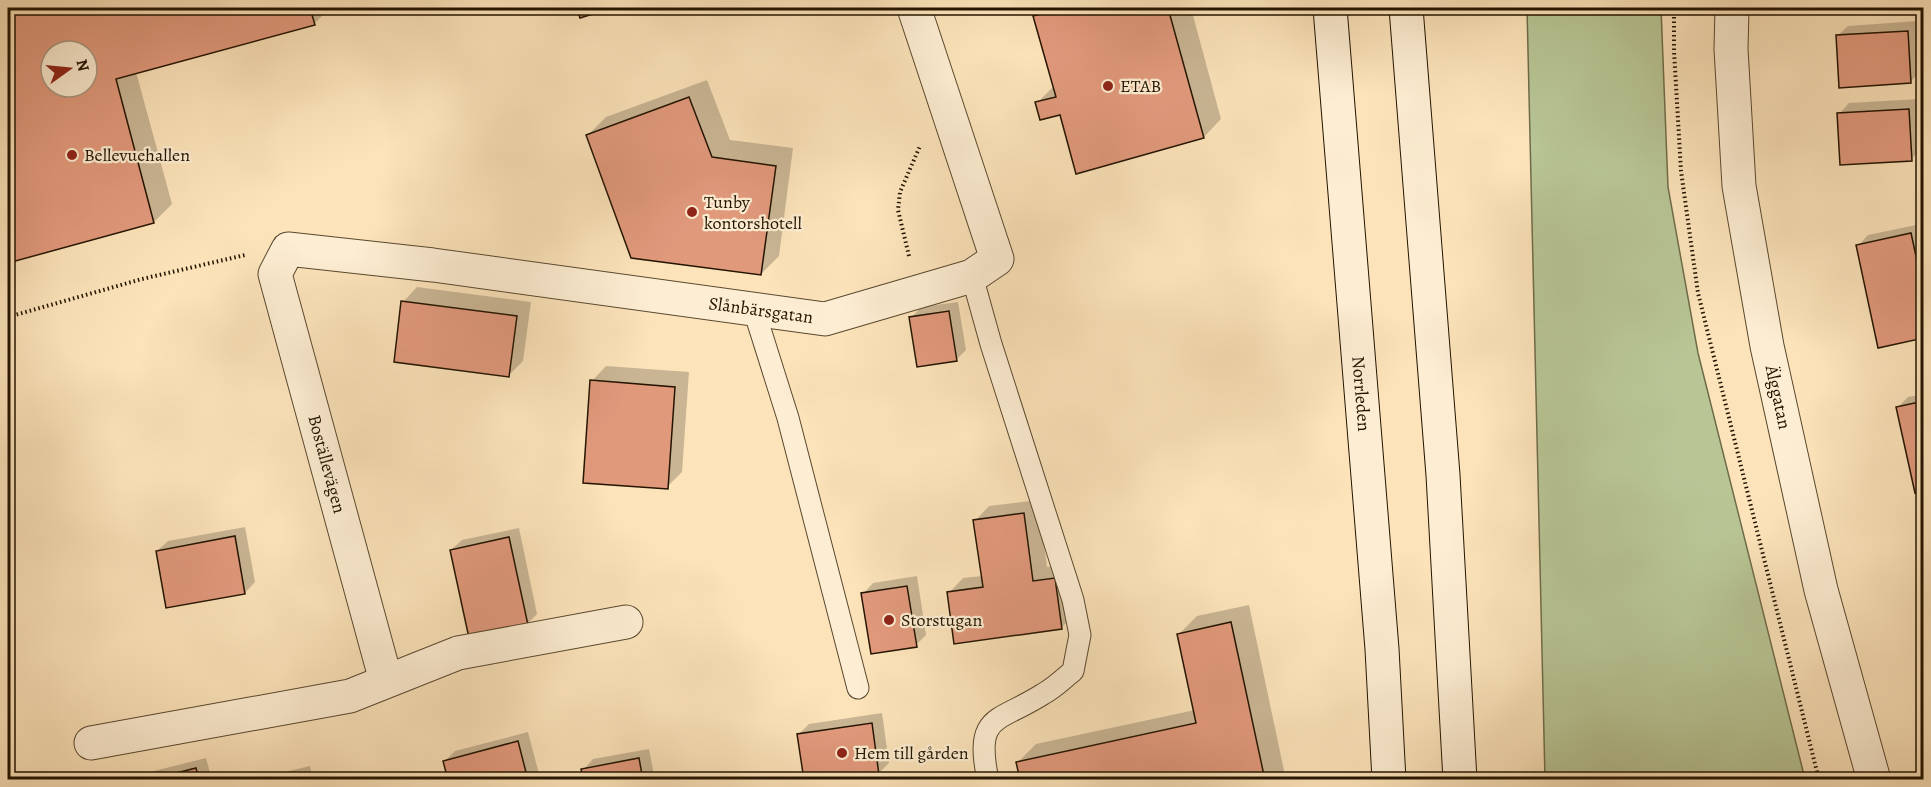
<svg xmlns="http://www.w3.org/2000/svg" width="1931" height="787" font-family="Alegreya,serif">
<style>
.green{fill:#b8c595;stroke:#6e6c4a;stroke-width:1.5}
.shadow{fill:#0003;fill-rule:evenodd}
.building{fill:#e1997c;stroke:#231400;stroke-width:1.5;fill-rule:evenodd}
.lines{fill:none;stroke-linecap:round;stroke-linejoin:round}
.service-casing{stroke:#59482e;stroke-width:23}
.minor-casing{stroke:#59482e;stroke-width:35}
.secondary-casing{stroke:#231400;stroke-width:35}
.path{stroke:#231400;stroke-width:4;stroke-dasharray:1.5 3;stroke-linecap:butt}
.service{stroke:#fdedd2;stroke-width:21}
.minor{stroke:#fdedd2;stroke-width:33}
.secondary{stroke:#fdedd2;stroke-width:33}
.poi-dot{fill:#8f2418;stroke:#fdedd2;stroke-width:2}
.labels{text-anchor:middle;stroke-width:4.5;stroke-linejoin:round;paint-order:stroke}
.poi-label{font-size:18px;fill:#231400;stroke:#fdedd2;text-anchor:start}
.street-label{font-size:18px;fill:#231400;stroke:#fdedd2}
</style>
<rect width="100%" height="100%" fill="#fce3ba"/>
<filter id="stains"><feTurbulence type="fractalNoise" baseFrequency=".00333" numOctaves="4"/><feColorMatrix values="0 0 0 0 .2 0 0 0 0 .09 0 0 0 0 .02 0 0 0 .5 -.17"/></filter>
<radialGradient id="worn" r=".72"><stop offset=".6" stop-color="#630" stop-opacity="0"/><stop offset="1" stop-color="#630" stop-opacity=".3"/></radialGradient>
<path class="green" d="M1527 8H1661L1668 187 1698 353 1805 779H1545Z"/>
<g class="shadow">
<path d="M8 8H330L314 24 136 72 172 204 154 222 8 261ZM51 51H87V87H51Z"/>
<path d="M1043 8H1191L1221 119 1204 137 1037 103 1054 86 1035 16Z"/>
<path d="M1918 21 1921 71 1910 82 1837 36 1848 26Z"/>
<path d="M707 80 730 140 793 148 779 256 761 274 588 135 606 117Z"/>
<path d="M1919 99 1922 149 1911 159 1839 114 1849 103Z"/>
<path d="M1921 224 1924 235V337L1858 246 1868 235Z"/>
<path d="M417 287 531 302 523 361 508 376 403 302Z"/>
<path d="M958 302 966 350 956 360 911 318 921 307Z"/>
<path d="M606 366 689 372 682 472 667 487 592 381Z"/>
<path d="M1924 394V489L1897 408 1908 397Z"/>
<path d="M1038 500 1047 567 1069 564 1076 613 1061 628 949 593 963 578 982 576 975 521 989 506Z"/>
<path d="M245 527 255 582 245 593 157 551 168 541Z"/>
<path d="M519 528 537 614 527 624 451 550 462 540Z"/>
<path d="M917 576 926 635 916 645 863 594 873 583Z"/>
<path d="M1249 605 1286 780H1022L1018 762 1036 744 1195 710 1179 634 1197 616Z"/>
<path d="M882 713 889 763 879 773 837 780 799 734 809 724Z"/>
<path d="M528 732 539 774 533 780H450L445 761 455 751Z"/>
<path d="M649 749 655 780H585L583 770 593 759Z"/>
<path d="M206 758 212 780H125L126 778Z"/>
<path d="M310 766 313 780H254L255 779Z"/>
</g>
<g class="building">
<path d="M8 8H310L315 25 116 79 154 223 8 263ZM51 51H87V87H51Z"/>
<path d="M577 8H612L580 18Z"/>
<path d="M1062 8H1168L1204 138 1076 174 1060 115 1040 120 1035 102 1056 97 1033 16Z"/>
<path d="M1908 31 1911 83 1839 88 1836 35Z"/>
<path d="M689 97 712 157 776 166 761 275 631 258 586 135Z"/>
<path d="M1909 109 1912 161 1840 165 1837 113Z"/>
<path d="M1911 233 1924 293V338L1878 348 1856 245Z"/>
<path d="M401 301 517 316 509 377 394 362Z"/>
<path d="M949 311 957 361 917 367 909 317Z"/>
<path d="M590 380 675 387 668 489 583 483Z"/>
<path d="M1924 401V491L1915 493 1896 407Z"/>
<path d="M1024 513 1033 581 1055 578 1062 629 954 644 947 592 983 587 973 520Z"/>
<path d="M235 536 245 594 166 608 156 551Z"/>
<path d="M509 537 528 625 469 638 450 550Z"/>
<path d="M907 586 917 647 871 654 861 593Z"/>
<path d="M1231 622 1265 780H1020L1016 762 1196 723 1177 634Z"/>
<path d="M872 723 879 775 847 780H804L797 734Z"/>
<path d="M518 741 528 780H448L443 761Z"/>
<path d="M639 758 643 780H583L581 769Z"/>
<path d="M196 768 199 780H149Z"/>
</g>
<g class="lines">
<defs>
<g id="service">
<path d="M972 276 991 344 1073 600 1080 635 1073 671C1063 679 1054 688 1043 694 998 723 974 713 988 780"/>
<path d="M753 307 788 418 858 688"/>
</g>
<g id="minor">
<path id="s1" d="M1732 8 1731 49 1739 186 1767 346 1821 590 1874 780"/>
<path id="s2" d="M386 681 275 274 288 249 433 265 825 319 972 276 997 259 914 8"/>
<path d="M91 743 350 696 458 653 626 622"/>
</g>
<g id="secondary">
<path id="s3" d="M1330 8 1382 649 1389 780"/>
<path d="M1406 8 1443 475 1460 780"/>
</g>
</defs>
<use href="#service" class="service-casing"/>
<use href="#minor" class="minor-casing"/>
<use href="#secondary" class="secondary-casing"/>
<g class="path">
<path d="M1674 8V51L1681 171 1698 293 1819 780"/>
<path d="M909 256 898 210 900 192 920 146"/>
<path d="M8 317 142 279 245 255"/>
</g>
<use href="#service" class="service"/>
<use href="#minor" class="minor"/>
<use href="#secondary" class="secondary"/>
</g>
<g class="poi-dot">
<circle cx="1108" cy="86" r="6"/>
<circle cx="72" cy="155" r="6"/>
<circle cx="692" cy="212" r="6"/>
<circle cx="889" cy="620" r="6"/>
<circle cx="842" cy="753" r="6"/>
</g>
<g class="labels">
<g class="poi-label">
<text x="1120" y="92">ETAB</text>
<text x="84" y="161">Bellevuehallen</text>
<text x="704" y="208">Tunby<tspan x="704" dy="21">kontorshotell</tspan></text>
<text x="901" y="626">Storstugan</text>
<text x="854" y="759">Hem till gården</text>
</g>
<g class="street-label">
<text dy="6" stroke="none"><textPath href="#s2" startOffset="927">Slånbärsgatan</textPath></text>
<text dy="6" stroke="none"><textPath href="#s3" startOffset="387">Norrleden</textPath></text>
<text dy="6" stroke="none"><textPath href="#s1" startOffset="393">Älggatan</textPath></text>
<text transform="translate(327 464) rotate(75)" y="6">Boställevägen</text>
</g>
</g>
<rect width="1931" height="787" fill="none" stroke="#fce3ba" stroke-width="30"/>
<rect x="9" y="9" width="1913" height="769" fill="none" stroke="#231400" stroke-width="3"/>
<rect x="15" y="15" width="1901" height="757" fill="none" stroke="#231400" stroke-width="1.5"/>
<g transform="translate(69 69) rotate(75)"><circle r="28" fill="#fdedd2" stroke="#a6967e" stroke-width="1.5"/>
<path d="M0-4.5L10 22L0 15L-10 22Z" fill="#8f2418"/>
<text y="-9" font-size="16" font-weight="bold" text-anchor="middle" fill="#231400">N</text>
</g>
<rect width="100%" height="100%" filter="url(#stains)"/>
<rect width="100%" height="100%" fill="url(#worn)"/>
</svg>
